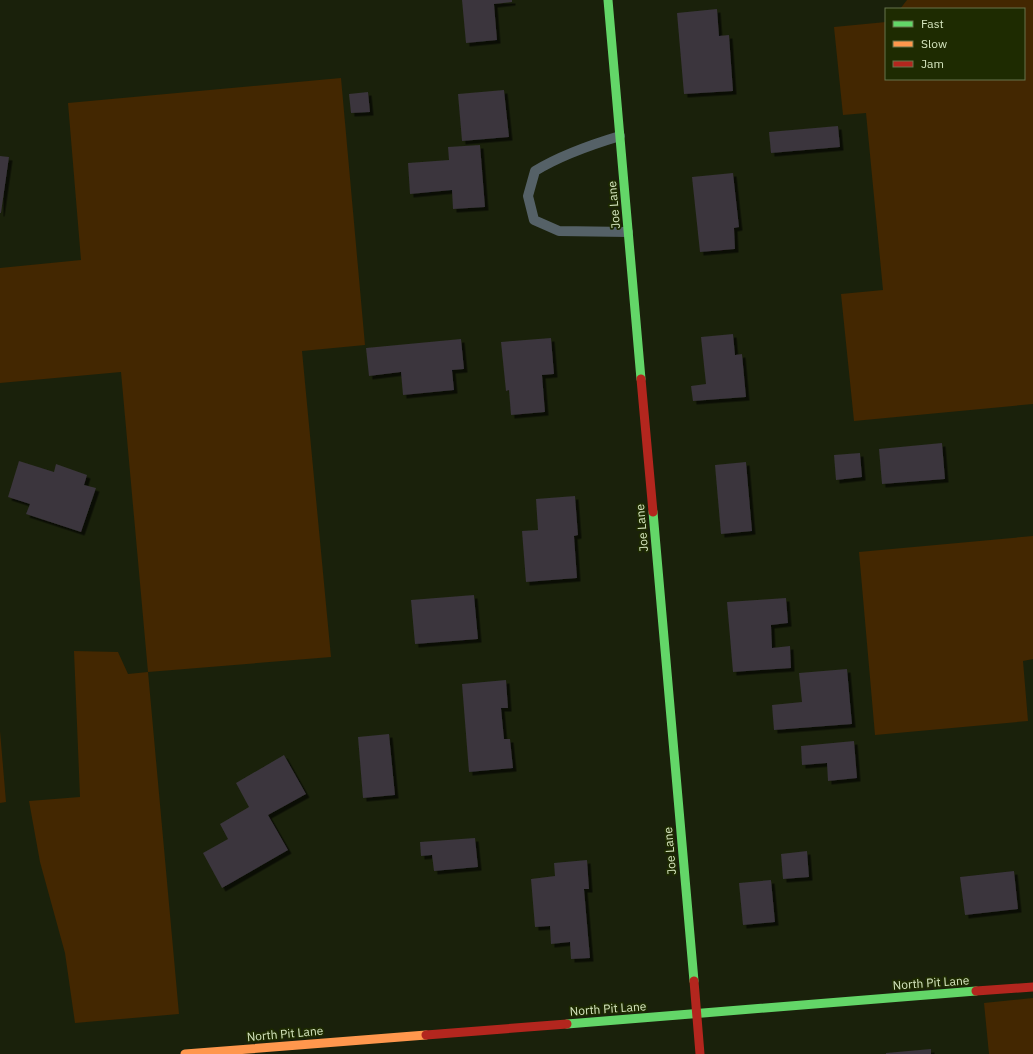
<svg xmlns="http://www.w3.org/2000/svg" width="1033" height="1054" font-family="'IBM Plex Sans',sans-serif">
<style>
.green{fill:#432701}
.building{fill:#3a353c;filter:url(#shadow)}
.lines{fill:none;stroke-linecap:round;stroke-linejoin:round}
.lane{stroke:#556167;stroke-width:10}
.fast{stroke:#63d668;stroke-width:9}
.slow{stroke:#ff974d;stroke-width:9}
.jam{stroke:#b3261e;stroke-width:9}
.labels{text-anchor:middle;stroke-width:3.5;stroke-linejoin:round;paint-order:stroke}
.street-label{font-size:12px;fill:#d5e5be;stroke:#1e2b01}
</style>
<defs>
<filter id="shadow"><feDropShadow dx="3.5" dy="3.5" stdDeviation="0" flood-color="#0009"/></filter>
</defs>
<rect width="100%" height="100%" fill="#1a210b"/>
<g class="green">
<path d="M907 0H1033V404L854 421 841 294 883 290 866 113 843 115 834 27 886 22V79H1024V9H900Z"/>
<path d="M341 78 365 345 302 351 331 657 148 672 179 1014 75 1023 65 953 40 862 29 801 80 797 74 651 118 652 128 674 148 672 121 372 0 383V268L81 260 68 103Z"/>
<path d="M1033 536V659L1023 661 1028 721 875 735 859 552Z"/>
<path d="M0 731 6 802 0 803Z"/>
<path d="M1033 998V1054H989L984 1003Z"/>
</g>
<g class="building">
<path d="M462 0H512V2L494 4 497 40 466 43Z"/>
<path d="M717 9 719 36 729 35 733 91 684 94 677 13Z"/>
<path d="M504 90 509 137 462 141 458 94Z"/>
<path d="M368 92 370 112 351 113 349 94Z"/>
<path d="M838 126 840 147 771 153 769 132Z"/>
<path d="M480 145 485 207 453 209 452 190 410 194 408 163 449 160 448 147Z"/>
<path d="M0 156 9 157 1 213H0Z"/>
<path d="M733 173 739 227 734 228 735 249 700 252 692 177Z"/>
<path d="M733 334 735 355 742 354 746 397 693 401 691 386 706 384 701 337Z"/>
<path d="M551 338 554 374 542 375 545 412 511 415 509 390 506 391 501 342Z"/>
<path d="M461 339 464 369 452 370 454 390 403 395 401 372 369 376 366 348Z"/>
<path d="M942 443 945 479 882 484 879 449Z"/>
<path d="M860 453 862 477 836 480 834 455Z"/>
<path d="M19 461 54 472 56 464 87 475 84 485 96 488 81 532 26 514 30 504 8 497Z"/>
<path d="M746 462 752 531 721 534 715 465Z"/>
<path d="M575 496 578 535 574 536 577 578 526 582 522 531 538 530 536 499Z"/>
<path d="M474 595 478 639 415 644 411 600Z"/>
<path d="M786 598 788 623 771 625 772 648 790 646 791 668 733 672 727 602Z"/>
<path d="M847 669 852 724 774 730 772 705 802 702 799 673Z"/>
<path d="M506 680 508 708H501L504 739H510L513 768 469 772 462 684Z"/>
<path d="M389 734 395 795 363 798 358 737Z"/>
<path d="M854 741 857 778 828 781 827 763 802 765 801 746Z"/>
<path d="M284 755 306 794 268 815 288 850 222 888 203 853 228 839 220 824 249 807 236 783Z"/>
<path d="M475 838 478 867 434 871 432 855 421 856 420 842Z"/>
<path d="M807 851 809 877 783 879 781 854Z"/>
<path d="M587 860 589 889H584L590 958 571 959 570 942 551 944 550 926 535 927 531 879 555 876 554 863Z"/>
<path d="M1014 871 1018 909 965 915 960 877Z"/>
<path d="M771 880 775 922 743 925 739 883Z"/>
<path d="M931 1049V1054H886V1053Z"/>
</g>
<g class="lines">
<path class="lane" d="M620 136C590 145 561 155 535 171L528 196 534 220 559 231 628 232"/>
<g class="fast">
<path d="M608 0 641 379"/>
<path d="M653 512 694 981"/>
<path d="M567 1024 976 991"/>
</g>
<path class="slow" d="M185 1054 426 1035"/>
<g class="jam">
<path d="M641 379 653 512"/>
<path d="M694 981 700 1054"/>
<path d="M976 991 1033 987"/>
<path d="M426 1035 567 1024"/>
</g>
</g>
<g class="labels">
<g class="street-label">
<text transform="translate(614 205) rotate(-95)" y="4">Joe Lane</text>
<text transform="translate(642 528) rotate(-95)" y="4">Joe Lane</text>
<text transform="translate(670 851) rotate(-95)" y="4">Joe Lane</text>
<text transform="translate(931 983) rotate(-4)" y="4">North Pit Lane</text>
<text transform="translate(608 1009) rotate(-4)" y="4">North Pit Lane</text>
<text transform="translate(285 1034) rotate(-5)" y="4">North Pit Lane</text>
</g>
</g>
<rect x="885" y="8" width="140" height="72" fill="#1e2b01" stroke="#67754d"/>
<rect x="893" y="21" width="20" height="6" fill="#63d668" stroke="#67754d"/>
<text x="921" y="28" font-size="12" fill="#d5e5be">Fast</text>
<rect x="893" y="41" width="20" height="6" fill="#ff974d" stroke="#67754d"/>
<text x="921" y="48" font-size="12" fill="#d5e5be">Slow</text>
<rect x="893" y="61" width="20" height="6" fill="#b3261e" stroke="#67754d"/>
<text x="921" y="68" font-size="12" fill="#d5e5be">Jam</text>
</svg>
